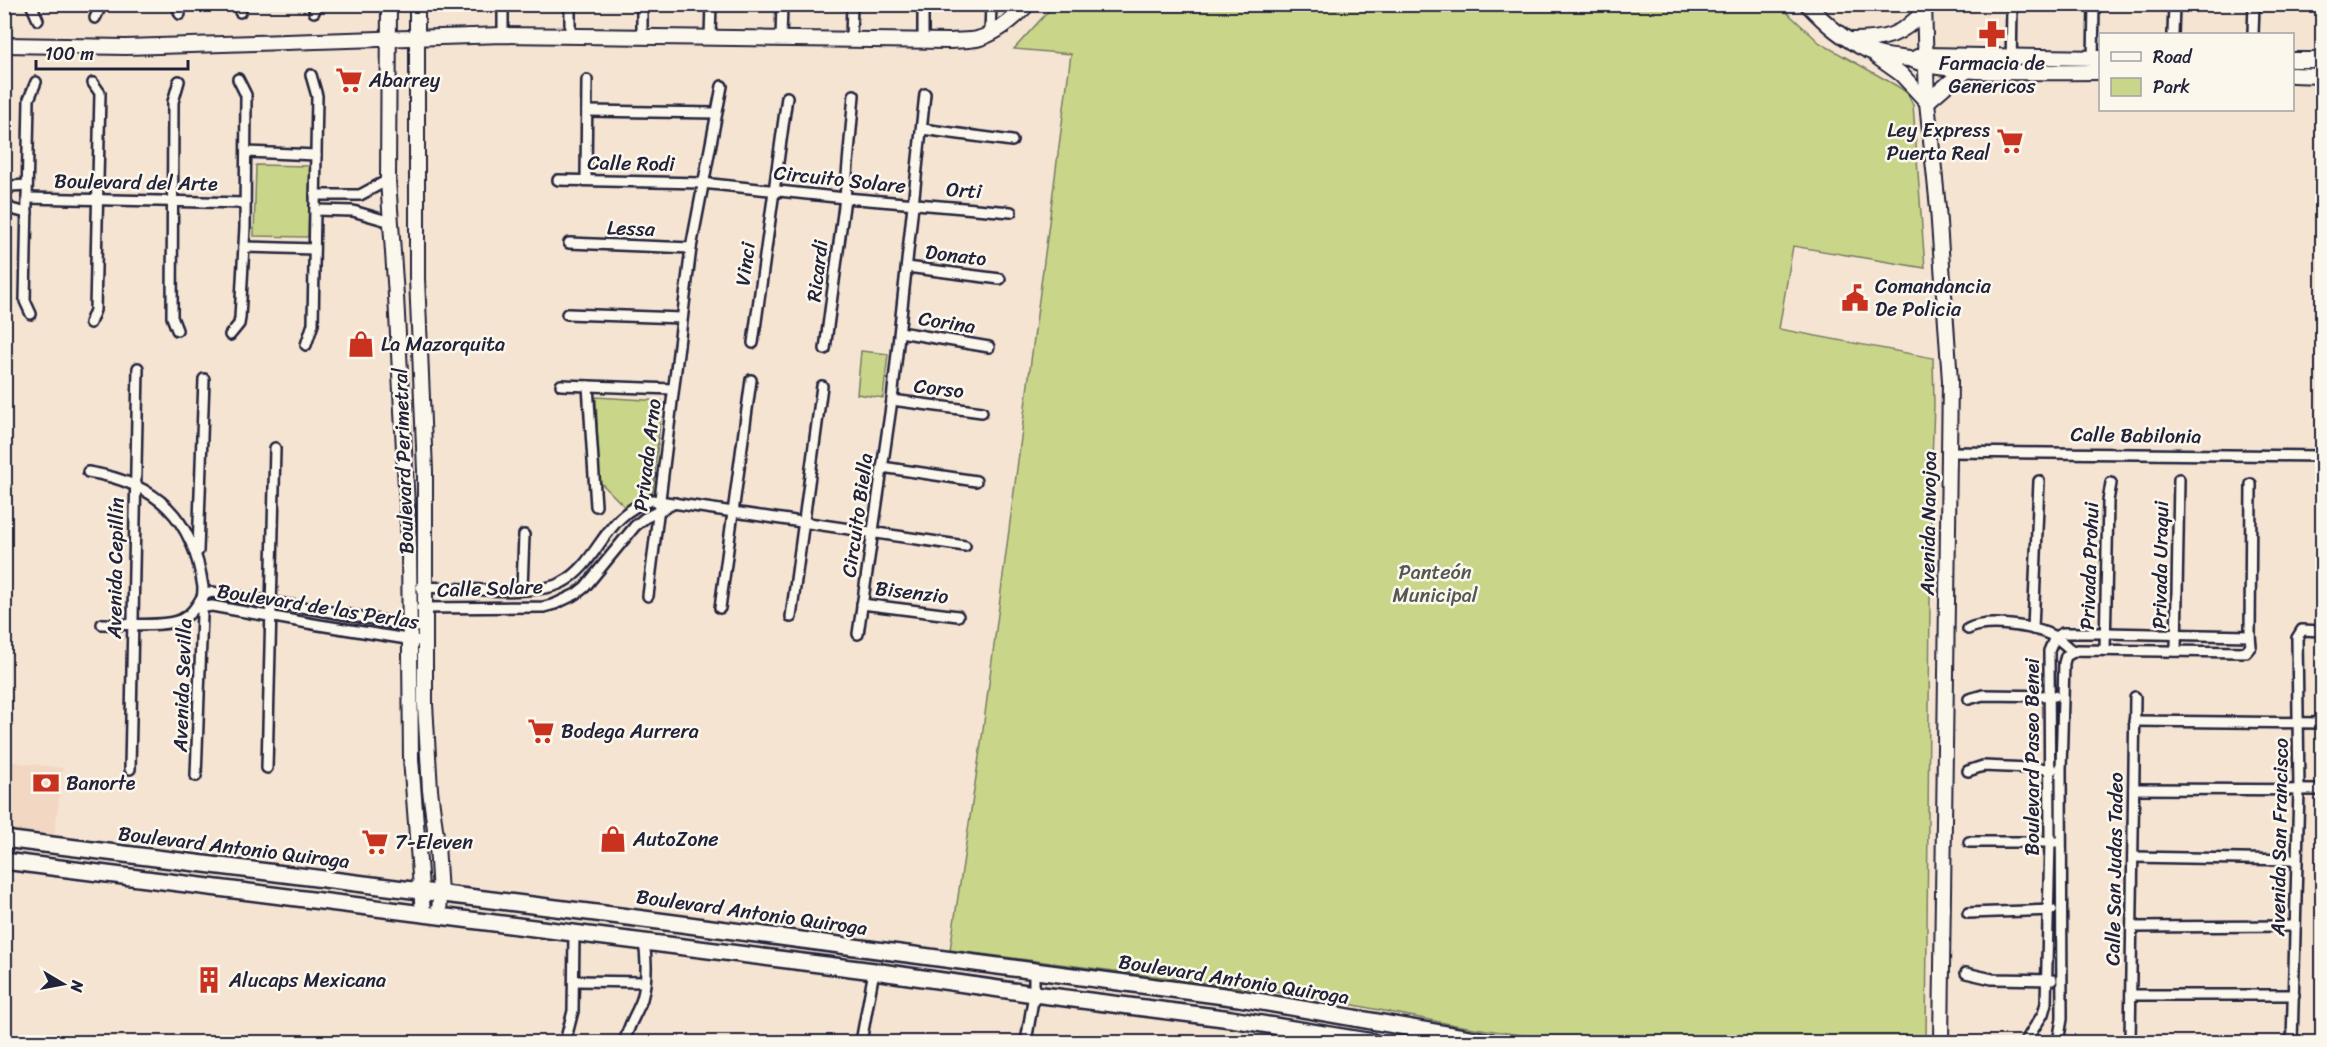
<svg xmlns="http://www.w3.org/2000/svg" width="2327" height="1047" font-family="Sriracha,sans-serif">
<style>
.built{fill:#f2d7c2}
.green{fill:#c9d689;stroke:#767c62;stroke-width:1.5}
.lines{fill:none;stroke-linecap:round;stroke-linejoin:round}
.street-casing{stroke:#22223b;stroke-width:14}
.secondary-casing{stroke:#22223b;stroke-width:18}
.primary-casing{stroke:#22223b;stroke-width:20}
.street{stroke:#fbf7ec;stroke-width:9}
.secondary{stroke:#fbf7ec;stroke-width:14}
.primary{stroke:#fbf7ec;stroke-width:15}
.labels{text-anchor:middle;stroke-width:5;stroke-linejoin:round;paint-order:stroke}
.poi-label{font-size:20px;fill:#22223b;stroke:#fbf7ec;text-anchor:start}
.street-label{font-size:20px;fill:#22223b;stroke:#fbf7ec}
.park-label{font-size:20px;fill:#545852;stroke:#fbf7ec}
</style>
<rect width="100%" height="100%" fill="#f6e4d3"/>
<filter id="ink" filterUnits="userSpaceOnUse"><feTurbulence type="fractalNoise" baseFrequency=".0167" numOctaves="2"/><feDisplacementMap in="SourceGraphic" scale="12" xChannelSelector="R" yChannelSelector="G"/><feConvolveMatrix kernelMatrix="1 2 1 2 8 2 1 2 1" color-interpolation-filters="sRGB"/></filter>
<g filter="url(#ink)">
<path class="built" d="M5 761 63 768 54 837 5 831Z"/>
<g class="green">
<path d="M1054 5H1779L1820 43 1897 86 1907 93 1913 105 1925 268 1793 246 1779 329 1933 358 1934 404 1931 489 1926 1042H1566L1455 1025 1349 1004 1255 989 950 950 982 737 1071 54 1014 49Z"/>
<path d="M256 165 310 166 308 237 254 236Z"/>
<path d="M861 351 888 354 883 398 857 394Z"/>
<path d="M596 397 662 401 653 492 625 507 599 481Z"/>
</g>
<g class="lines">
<defs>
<g id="street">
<path d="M31 4 38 20"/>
<path d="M176 4 180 14"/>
<path d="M240 12 243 4"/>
<path d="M314 12 317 4"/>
<path d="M95 18 102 4"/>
<path d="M990 34 991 4"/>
<path d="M2173 34 2174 4"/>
<path d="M2253 34 2254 4"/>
<path d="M503 35V4"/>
<path d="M570 35V4"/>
<path d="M642 36V4"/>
<path d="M710 37 711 4"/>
<path d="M781 39 782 4"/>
<path d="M851 40 852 4"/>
<path d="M923 41V4"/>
<path d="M2093 62 2094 4"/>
<path d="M2011 71 2012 4"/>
<path d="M587 111 716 113"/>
<path d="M922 129 1012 141"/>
<path d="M246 152 316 155"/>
<path d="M558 180 702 183 845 198 1011 212"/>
<path d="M586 180 587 80"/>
<path d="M4 195 11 186 27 185"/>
<path d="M315 195H360L388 180"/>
<path d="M27 198 245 203"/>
<path d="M4 201 11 209 27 213"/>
<path d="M315 210 353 211 391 222"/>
<path d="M569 243 691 248"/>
<path d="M244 247 314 249"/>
<path d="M907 267 1000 279"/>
<path d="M31 314 25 301 29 99 36 82"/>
<path d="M567 314 682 318"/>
<path d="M90 323 95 310 100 93 93 83"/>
<path d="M177 330 172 317 173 102 179 81"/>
<path d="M900 332 989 347"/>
<path d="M230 335 239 324 240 318 245 227 246 95 238 79"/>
<path d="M753 343 787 97"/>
<path d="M306 345 313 324 317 96 311 75"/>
<path d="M825 349 845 198 854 95"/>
<path d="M561 385 673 389"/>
<path d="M588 386 596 506"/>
<path d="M892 400 982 412"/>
<path d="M1949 452 2322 456"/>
<path d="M882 467 976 481"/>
<path d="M88 472C157 483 193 518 203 587L196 776"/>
<path d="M198 551 204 379"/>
<path d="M421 587C456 587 535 598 563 582 600 562 603 514 652 500L965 546"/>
<path d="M522 589 524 535"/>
<path d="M648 596 691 248 722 86"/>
<path d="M862 604 958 616"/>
<path d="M198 608 212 606 319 625 426 642"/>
<path d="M421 608 544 607 555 604 576 594 585 587 635 526 645 518 675 503"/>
<path d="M720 608 751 380"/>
<path d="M791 617 822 386"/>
<path d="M102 624C122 624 159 627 177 621 190 617 197 606 203 595L212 592 426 628"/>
<path d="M1968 629C1987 619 2034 626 2053 636 2060 639 2066 646 2072 651"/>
<path d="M2033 629 2039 481"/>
<path d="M858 634 892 400 925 94"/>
<path d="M2250 636 2251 484"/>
<path d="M2105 650 2108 501 2111 483"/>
<path d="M2176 651 2179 479"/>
<path d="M1969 699 1983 695 2055 696"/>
<path d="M2134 721 2322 723"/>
<path d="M267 768 275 448"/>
<path d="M130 769 138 368"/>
<path d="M1968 771 1983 766 2053 769"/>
<path d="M2134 789 2322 790"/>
<path d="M1969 842H2056"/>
<path d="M2133 857 2297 860"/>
<path d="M1968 913 2052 910"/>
<path d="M2132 927 2295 926"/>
<path d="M1966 973 1992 979 2052 980"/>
<path d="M575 981 645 982"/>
<path d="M2131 995H2294"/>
<path d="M565 1042 573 1011 574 934"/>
<path d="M625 1042C627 1026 637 1014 642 999 647 981 647 961 644 942"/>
<path d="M861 1042 874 971"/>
<path d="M1026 1042 1034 994V971"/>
<path d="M2025 1042 2043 1014 2046 1003 2050 841 2049 651 2055 637 2063 633H2105L2250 636 2251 646 2246 652 2077 650 2066 656 2064 663 2061 769 2062 1019 2058 1042"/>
<path d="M2130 1042 2135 697"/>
<path d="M2292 1042 2299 790 2297 638 2302 630 2322 631"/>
</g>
<g id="secondary">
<path d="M389 4 388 180 396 296 409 545 411 759 423 913"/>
<path d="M417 4V278L425 471V704L430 790 437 844 440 894 439 916"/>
<path d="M1807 4C1826 24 1844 40 1869 51 1882 57 1895 57 1909 59 1915 60 1920 64 1926 65 1980 75 2046 72 2100 72"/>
<path d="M1924 4 1927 102 1938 208 1950 381 1941 1042"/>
<path d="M1852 40C1885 40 1901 36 1924 11"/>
<path d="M4 45 126 47 503 35 949 41C958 40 968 41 977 39 996 34 1015 18 1028 4"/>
<path d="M1877 57 1901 74 1927 102 1950 82 1970 69"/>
<path d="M1917 57 1925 55 2100 58"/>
<path d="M2292 60H2322"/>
<path d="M2292 75 2322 76"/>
</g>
<g id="primary">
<path d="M4 839 636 918 1239 998 1492 1042"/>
<path d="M4 861 874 971 1034 994 1231 1019 1373 1042"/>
</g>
</defs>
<use href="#street" class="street-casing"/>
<use href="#secondary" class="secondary-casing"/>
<use href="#primary" class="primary-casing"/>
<use href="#street" class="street"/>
<use href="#secondary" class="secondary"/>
<use href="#primary" class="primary"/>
</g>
</g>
<defs>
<symbol id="pharmacy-bare" viewBox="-9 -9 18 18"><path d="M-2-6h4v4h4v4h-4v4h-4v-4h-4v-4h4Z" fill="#c8321e" stroke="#fbf7ec" stroke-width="2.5" paint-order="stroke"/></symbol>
<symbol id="supermarket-bare" viewBox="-9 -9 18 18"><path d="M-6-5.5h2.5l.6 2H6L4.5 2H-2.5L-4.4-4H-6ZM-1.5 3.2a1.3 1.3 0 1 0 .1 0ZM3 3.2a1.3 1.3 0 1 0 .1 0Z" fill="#c8321e" stroke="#fbf7ec" stroke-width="2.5" paint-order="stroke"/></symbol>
<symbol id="civic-bare" viewBox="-9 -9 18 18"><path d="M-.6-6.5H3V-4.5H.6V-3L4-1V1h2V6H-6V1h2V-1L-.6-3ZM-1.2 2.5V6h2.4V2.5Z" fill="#c8321e" stroke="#fbf7ec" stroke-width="2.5" paint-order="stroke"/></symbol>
<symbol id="shop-bare" viewBox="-9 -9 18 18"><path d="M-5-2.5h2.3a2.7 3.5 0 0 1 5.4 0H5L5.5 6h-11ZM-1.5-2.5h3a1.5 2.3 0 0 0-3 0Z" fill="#c8321e" stroke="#fbf7ec" stroke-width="2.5" paint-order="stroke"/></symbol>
<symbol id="bank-bare" viewBox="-9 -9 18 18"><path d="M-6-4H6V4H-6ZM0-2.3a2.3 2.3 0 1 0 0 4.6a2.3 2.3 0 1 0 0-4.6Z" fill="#c8321e" stroke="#fbf7ec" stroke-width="2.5" paint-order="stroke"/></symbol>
<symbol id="building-bare" viewBox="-9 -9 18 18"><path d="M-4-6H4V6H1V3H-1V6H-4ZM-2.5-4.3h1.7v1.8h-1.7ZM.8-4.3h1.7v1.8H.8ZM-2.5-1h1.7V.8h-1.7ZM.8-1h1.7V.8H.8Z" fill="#c8321e" stroke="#fbf7ec" stroke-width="2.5" paint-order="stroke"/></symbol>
</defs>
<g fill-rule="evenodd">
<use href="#pharmacy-bare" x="1973" y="15" width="38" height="38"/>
<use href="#supermarket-bare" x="330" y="61" width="38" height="38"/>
<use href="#supermarket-bare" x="1991" y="122" width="38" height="38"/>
<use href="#civic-bare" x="1836" y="279" width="38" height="38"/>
<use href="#shop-bare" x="342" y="325" width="38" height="38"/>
<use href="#supermarket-bare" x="522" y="712" width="38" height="38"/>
<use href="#bank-bare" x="27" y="764" width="38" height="38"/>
<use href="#shop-bare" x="594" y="820" width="38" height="38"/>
<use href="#supermarket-bare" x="356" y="823" width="38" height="38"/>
<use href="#building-bare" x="190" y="961" width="38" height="38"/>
</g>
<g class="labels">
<g class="poi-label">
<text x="1992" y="70" text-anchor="middle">Farmacia de<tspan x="1992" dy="23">Genericos</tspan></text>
<text x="369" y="87">Abarrey</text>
<text x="1990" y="137" text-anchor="end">Ley Express<tspan x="1990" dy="23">Puerta Real</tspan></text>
<text x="1875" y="293">Comandancia<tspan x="1875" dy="23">De Policia</tspan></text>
<text x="381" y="351">La Mazorquita</text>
<text x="561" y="738">Bodega Aurrera</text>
<text x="66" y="790">Banorte</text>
<text x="633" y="846">AutoZone</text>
<text x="395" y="849">7-Eleven</text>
<text x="229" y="987">Alucaps Mexicana</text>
</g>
<g class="street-label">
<text transform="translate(631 163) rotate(1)" y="7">Calle Rodi</text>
<text transform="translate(840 179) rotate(6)" y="7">Circuito Solare</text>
<text transform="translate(136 182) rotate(1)" y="7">Boulevard del Arte</text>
<text transform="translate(964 190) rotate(4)" y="7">Orti</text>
<text transform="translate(631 228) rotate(2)" y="7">Lessa</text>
<text transform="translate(956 255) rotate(7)" y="7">Donato</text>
<text transform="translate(745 264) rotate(-82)" y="7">Vinci</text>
<text transform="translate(817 271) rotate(-83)" y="7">Ricardi</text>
<text transform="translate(947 322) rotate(9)" y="7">Corina</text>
<text transform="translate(939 388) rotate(7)" y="7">Corso</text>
<text transform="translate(2136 435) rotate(1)" y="7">Calle Babilonia</text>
<text transform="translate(647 455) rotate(-83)" y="7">Privada Arno</text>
<text transform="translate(403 461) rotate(-92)" y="7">Boulevard Perimetral</text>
<text transform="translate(857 515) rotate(-82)" y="7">Circuito Biella</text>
<text transform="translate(1928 523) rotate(-89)" y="7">Avenida Navojoa</text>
<text transform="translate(2160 565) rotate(-89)" y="7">Privada Uraqui</text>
<text transform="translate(2089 566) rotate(-88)" y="7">Privada Prohui</text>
<text transform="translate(115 568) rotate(-89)" y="7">Avenida Cepillín</text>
<text transform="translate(490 588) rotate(-2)" y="7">Calle Solare</text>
<text transform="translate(912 592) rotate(7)" y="7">Bisenzio</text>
<text transform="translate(318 606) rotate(9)" y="7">Boulevard de las Perlas</text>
<text transform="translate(182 685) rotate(-88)" y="7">Avenida Sevilla</text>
<text transform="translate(2032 757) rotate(-90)" y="7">Boulevard Paseo Benei</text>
<text transform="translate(2279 837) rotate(-89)" y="7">Avenida San Francisco</text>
<text transform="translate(234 847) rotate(7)" y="7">Boulevard Antonio Quiroga</text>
<text transform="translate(2114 869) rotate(-89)" y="7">Calle San Judas Tadeo</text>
<text transform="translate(752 912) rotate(8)" y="7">Boulevard Antonio Quiroga</text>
<text transform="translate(1234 979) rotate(9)" y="7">Boulevard Antonio Quiroga</text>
</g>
<g class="park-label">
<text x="1435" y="579">Panteón<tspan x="1435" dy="23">Municipal</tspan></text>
</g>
</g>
<rect width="2327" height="1047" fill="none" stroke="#fbf7ec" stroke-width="24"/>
<rect x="12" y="12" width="2303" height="1023" fill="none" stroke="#22223b" stroke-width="2" filter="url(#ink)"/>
<rect x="2099" y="33" width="195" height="78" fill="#fbf7ec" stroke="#a4a2a5" stroke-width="1.5"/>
<rect x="2111" y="52" width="30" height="9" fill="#fbf7ec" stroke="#a4a2a5" stroke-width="1.5"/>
<text x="2153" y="63" font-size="18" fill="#22223b">Road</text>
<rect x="2111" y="78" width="30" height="18" fill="#c9d689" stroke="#a4a2a5" stroke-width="1.5"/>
<text x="2153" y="93" font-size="18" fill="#22223b">Park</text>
<g transform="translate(63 984) rotate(100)" stroke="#fbf7ec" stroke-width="4.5" paint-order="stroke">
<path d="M0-4.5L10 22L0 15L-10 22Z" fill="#22223b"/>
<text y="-9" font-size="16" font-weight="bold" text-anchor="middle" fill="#22223b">N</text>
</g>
<path d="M36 60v9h152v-9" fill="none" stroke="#22223b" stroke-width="3"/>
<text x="45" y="60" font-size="18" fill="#22223b" stroke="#fbf7ec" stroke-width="4.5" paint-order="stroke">100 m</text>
</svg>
